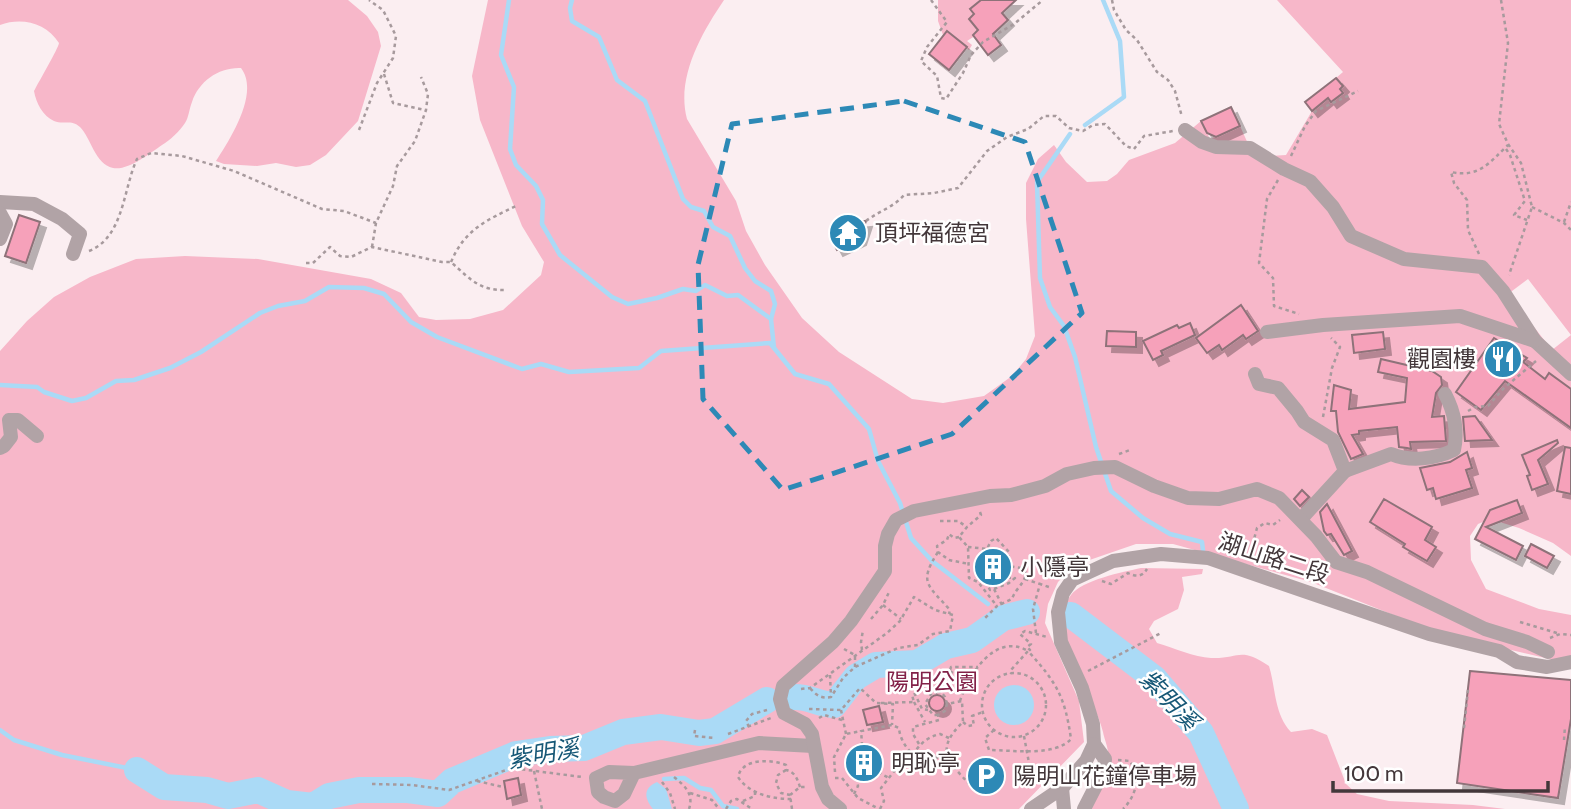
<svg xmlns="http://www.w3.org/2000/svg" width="1571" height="809" font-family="Cabin,'Noto Sans TC',sans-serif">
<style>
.green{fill:#f7b7c9;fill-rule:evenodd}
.water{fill:#aadaf6}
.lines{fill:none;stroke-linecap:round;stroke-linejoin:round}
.stream{stroke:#aadaf6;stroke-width:4.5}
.river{stroke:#aadaf6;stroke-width:26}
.building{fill:#f6a1ba;stroke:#8e7279;stroke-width:2;filter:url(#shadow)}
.path{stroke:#a79a9d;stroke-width:2.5;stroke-dasharray:3.5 3.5;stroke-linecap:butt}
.minor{stroke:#b1a3a6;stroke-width:14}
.marked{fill:none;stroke:#2d89b6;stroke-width:5;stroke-dasharray:14 9;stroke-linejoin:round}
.labels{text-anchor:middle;stroke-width:5;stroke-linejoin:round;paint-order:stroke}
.poi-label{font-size:23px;fill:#43373a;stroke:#fff;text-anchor:start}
.street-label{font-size:23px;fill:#43373a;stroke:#fff}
.park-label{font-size:23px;fill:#822148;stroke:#fff}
.water-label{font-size:24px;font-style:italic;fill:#155776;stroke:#fff}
</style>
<defs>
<filter id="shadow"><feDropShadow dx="6" dy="6" stdDeviation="0" flood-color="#0004"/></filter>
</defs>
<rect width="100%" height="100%" fill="#fbeef1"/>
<g class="green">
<path d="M0 0H348L367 16 378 32 381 46 358 121 326 155 310 165 296 167 276 163 257 166 224 164 216 161C230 139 260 93 241 68 219 67 199 81 192 102 189 109 189 117 185 123 180 131 169 141 162 145 150 153 128 171 113 168 95 164 91 138 80 127 71 119 63 125 54 121 43 116 36 103 34 91 39 81 58 49 59 43 46 23 22 17 0 25Z"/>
<path d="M488 0H724C701 34 676 78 687 119L736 201 746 231 765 265 802 318 839 352 912 399 943 403 984 396 1012 376 1026 359 1035 336 1026 219V183L1038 159 1054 145 1066 162 1087 182 1107 181 1117 174 1129 160 1175 143 1201 121 1210 139 1240 126 1254 157 1286 155 1312 111 1328 98 1332 102 1343 93 1340 89 1343 86 1336 78 1343 72 1277 0H1571V556L1553 543 1519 528 1490 519 1478 524 1470 536 1471 560 1486 589 1539 609 1571 615V659L1554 660 1456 637 1411 622 1311 582 1173 544H1136L1075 565 1058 582 1048 604 1045 623 1079 701 1084 742 1019 809H0V351L27 321 54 297 90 277 136 259 185 256 258 259 371 279 401 293 419 317 436 320 470 319 503 310 541 275 544 262 522 226 480 120 472 76ZM1528 279 1571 335 1552 350 1508 294Z"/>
<path d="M938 0H981L970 9 974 14 969 19 981 32 967 41 972 45 969 50 947 31 943 35 938 21Z"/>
<path d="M1141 568 1203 569 1202 574 1182 577 1184 590 1178 609 1154 621 1149 629 1157 643C1174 648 1194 657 1211 658 1240 659 1239 646 1269 666 1276 689 1274 714 1291 732L1312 729 1327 735 1346 784 1357 794 1389 801 1473 805 1505 809H1088C1093 797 1108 763 1108 753 1108 747 1104 738 1103 732 1095 697 1046 627 1071 595 1082 580 1123 572 1141 568Z"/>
</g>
<g class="water">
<circle cx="1014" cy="705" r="20"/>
<path d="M657 782 666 789 672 809H653C644 798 643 788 657 782Z"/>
</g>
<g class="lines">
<g class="stream">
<path d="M509 0 501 55 514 87 510 149 516 165 536 186 543 200 542 224 560 255 612 297 628 304 657 298 683 289 696 291 705 285 727 296 738 295 771 319"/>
<path d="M572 0 570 8 572 21 599 37 617 80 645 101 683 199 691 207 704 211 713 227 730 236 745 268 755 281 771 291 775 304 771 319 774 348"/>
<path d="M1085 125 1124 97 1120 41 1103 0"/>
<path d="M1070 134 1037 182 1040 278 1050 307 1064 326 1075 357 1096 447 1111 491 1143 518 1170 534 1202 542 1203 551"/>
<path d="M0 385 37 387 44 392 72 401 86 398 116 381 134 380 170 368 201 352 260 313 278 306 305 301 329 287 364 288 384 294 411 322 437 337 522 369 541 364 569 372 639 368 661 351 770 343 795 374 829 384 869 429 878 461 900 503 911 538 932 561 988 604"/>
<path d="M1000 615 1003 618"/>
<path d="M0 730 14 740 62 755 137 770"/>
<path d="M664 779 684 778 700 788 711 790 723 806 737 809"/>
</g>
<g class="river">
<path d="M1071 615 1154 678 1201 733 1236 809"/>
<path d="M793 697C808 696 818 704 834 705L856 677 876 665 917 663 946 646 972 640 1003 618 1027 612"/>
<path d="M137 770 164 787 207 790 228 796 258 790 287 803 313 806 329 796 359 790H408L438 794 452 781 516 754 550 749 584 748 623 732 661 727 699 733 715 731 767 700"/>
</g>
</g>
<g class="building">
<path d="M981 0H1016L1002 13 1008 20 993 34 1001 45 988 55 973 35 978 30 969 19 974 14 970 9Z"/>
<path d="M947 31 967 47 949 70 929 54Z"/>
<path d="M1336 78 1343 86 1340 89 1343 93 1331 102 1328 98 1312 111 1305 102Z"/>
<path d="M1231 107 1240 126 1216 137 1207 133 1201 121Z"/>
<path d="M19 215 40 222 26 263 5 256Z"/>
<path d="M866 221 860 239 837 250 830 237 836 229 845 223Z"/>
<path d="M1241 305 1258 331 1246 339 1243 335 1222 350 1219 345 1207 353 1196 338Z"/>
<path d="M1190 323 1195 335 1161 351 1163 355 1153 360 1143 341 1177 325 1179 328Z"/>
<path d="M1107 331 1136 332V347L1106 346Z"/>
<path d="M1383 332 1385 349 1354 353 1352 335Z"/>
<path d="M1494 338 1527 358 1523 362 1545 379 1549 373 1571 389V428L1505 381 1481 410 1456 392Z"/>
<path d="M1381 359 1432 371 1441 377 1442 385 1436 393 1432 417 1444 416 1446 441 1410 442 1411 449 1407 448 1399 447 1397 427 1359 431V434L1352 435 1363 454 1351 459 1338 432 1336 411H1331L1334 385 1351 390 1349 409 1405 402 1407 378 1378 372Z"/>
<path d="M1475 416 1492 440 1465 441 1463 417Z"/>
<path d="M1557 440 1558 443 1538 460 1548 484 1532 490 1527 476 1530 475 1522 455Z"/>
<path d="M1565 447 1571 448V494L1557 491Z"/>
<path d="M1467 452 1472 468 1466 470 1472 488 1436 499 1433 488 1427 490 1420 468 1450 462Z"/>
<path d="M1302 490 1309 497 1300 506 1294 499Z"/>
<path d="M1384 499 1432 527 1425 540 1436 547 1427 561 1403 547 1405 544 1370 522Z"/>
<path d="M1517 500 1522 513 1486 527 1523 546 1516 560 1475 539 1490 510Z"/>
<path d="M1327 504 1352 551 1344 555 1331 534 1327 535 1324 531 1320 512Z"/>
<path d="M1531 544 1554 556 1547 568 1525 556Z"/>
<path d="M992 562 999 566V570L995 573 987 572 988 564Z"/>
<path d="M1470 671 1571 680V719L1558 798 1457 783Z"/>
<circle cx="937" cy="703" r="8"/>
<path d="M879 706 883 722 867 725 863 710Z"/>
<circle cx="864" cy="764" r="9"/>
<path d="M518 778 521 795 507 799 504 781Z"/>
</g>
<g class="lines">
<g class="path">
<path d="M931 0 947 22 927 47 921 61 937 76 941 98 946 99 963 73 971 55 983 42 1014 24 1043 0"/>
<path d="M1112 0 1114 10 1126 30 1137 40 1157 72 1168 80 1175 91 1182 117"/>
<path d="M1501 0 1508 43 1499 124 1508 144 1521 163 1532 207 1509 275"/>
<path d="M384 74 393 103 425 110"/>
<path d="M359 130 377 83 393 58 396 36 383 10 369 0"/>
<path d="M1506 149 1510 155 1525 201 1514 215 1527 220"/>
<path d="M1291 156 1305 126 1316 111 1358 91"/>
<path d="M1278 180 1267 199 1259 263 1273 278 1274 306 1299 314"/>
<path d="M1532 207 1564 223 1571 230"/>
<path d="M866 221C879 211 894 207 904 195L934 193 958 188 987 151 1007 137 1028 129 1044 116H1056L1069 128 1083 131 1093 125 1105 124 1126 146 1134 149 1144 136 1173 131"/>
<path d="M1564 222 1571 202"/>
<path d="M372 247 376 223 393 186 397 166 415 141 426 110 428 94 421 77"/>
<path d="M89 251C124 237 123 189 137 159L151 153 182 156 234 171 322 209 344 211 376 223"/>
<path d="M1479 254 1468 230 1467 200 1454 183 1451 172C1479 178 1489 163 1508 145"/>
<path d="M451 262C465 229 487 220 518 205"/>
<path d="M306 263H313L330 247 340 256 351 257 372 247 442 262H451C471 280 480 291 507 290"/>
<path d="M1468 411 1475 407 1488 406 1503 389 1536 361"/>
<path d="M1323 417 1332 368 1340 347 1331 338"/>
<path d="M1119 454 1130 450"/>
<path d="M980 512 981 515 967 527 959 537 968 547 969 578 978 582 996 605"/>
<path d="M940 521H958L967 527"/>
<path d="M959 537 954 538 949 534 947 540 937 546 938 552 949 560 969 564"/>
<path d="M968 547 987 549 991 541 996 538 1009 552 1008 566 1022 568 1026 573C1024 585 1015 589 1012 599L997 606 984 619"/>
<path d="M938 552C918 583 928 585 950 610L949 614"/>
<path d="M1249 558 1257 528 1265 523 1273 525 1280 520"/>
<path d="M999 568 1008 566"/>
<path d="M1025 579 1040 584"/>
<path d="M1102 581 1111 584 1128 573C1136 577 1142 577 1147 569"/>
<path d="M994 589 1009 583 1015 578 987 577V584L990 590 994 589 1002 605"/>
<path d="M883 605 901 619"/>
<path d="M871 619 883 605 890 590"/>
<path d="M1520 622 1560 634"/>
<path d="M1036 633 1033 609 1040 584 1049 587"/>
<path d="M1550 638 1560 634 1571 635"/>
<path d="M844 649 855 655V667"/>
<path d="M862 650 861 642 863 630"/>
<path d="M950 671 966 683"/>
<path d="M1088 671 1161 633"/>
<circle cx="1014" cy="705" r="32"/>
<path d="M830 675 831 697"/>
<path d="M801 689 810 688 887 633 900 621 914 597 935 610 953 615 950 631 933 634 918 645 898 648 855 667 843 678 831 697C821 699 816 695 810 688"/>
<path d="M937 692H941L945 697 947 704"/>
<path d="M960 701C969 674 995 632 1028 651L1030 650 1027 647 1031 644 1020 634 1025 631 1047 637"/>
<path d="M914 702 925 722"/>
<path d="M881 703 914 702 912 695 915 694 922 709 928 710"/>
<path d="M809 709 841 710 860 688 876 703 893 704 892 725"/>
<path d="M841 710 846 734"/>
<path d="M938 715H933L925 704 931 694 936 693C938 679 948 678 951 667H978"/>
<path d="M819 718 824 715 842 720"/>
<path d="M963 722 968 726 974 725 972 716 983 712"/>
<path d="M749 727 746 721 752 714 767 710"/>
<path d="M1464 728 1468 690"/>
<path d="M695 730 694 736 715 738"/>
<path d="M994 730 985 738 989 750C1011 750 1055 757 1071 739 1065 697 1057 683 1028 651L1011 670V674"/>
<path d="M728 734 771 718"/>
<path d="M1024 736 1029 763"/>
<path d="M1564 740 1565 726"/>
<path d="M919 744 913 734V727L939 720 938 715 945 711 947 704 962 701 963 722C934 750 948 761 971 786"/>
<path d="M1118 760 1130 761C1140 778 1137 795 1123 809"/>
<path d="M872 769 889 778"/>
<path d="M786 770 778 775 776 783 781 793 790 795"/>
<path d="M534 771 542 809"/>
<path d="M835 772 834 757 846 734 892 725 899 728C900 743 914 760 929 764L935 757 950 762"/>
<path d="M857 772 862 775 870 773 875 765 872 757 867 753"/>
<path d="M674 777C685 786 694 794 689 809"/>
<path d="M835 778H842L858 798 879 809"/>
<path d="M477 781 503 787"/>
<path d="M662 782 670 793 675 809"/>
<path d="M372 784 412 785 449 790 512 768 582 777"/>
<path d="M690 793 712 800 719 809"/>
<path d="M854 794 858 786 853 762 857 755 869 752 862 744 861 730"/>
<path d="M791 799C772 799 749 794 738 777 742 758 771 759 786 765V770C795 772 797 778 800 787"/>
<path d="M743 801 755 796V792"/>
<path d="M726 809 731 801 737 799 752 809"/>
<path d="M792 809 790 795 800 787H808"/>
<path d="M880 809 884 801 881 788 899 765 907 764C916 749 923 738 940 734L949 738"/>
</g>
<g class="minor">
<path d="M1185 130 1202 142 1216 147 1250 148 1284 169 1310 181 1333 207 1351 236 1404 259 1482 267 1503 291 1535 341 1571 374"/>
<path d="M0 202 34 204 62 219 80 234 73 254"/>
<path d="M0 213 6 224 0 239"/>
<path d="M1267 332 1323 325 1460 316 1535 341"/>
<path d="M1255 374 1259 384 1278 388 1297 411 1304 422 1333 440 1345 471 1301 519"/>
<path d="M0 448 4 446 11 437 9 420H18L37 436"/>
<path d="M1345 471 1391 454C1410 462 1435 459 1454 450 1458 431 1454 411 1445 394"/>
<path d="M634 773 624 794 615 801 604 797 598 792 596 778 609 772 634 773 759 743 813 746"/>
<path d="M1062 788 1064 809"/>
<path d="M840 809 828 799 822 787 812 734 805 724 784 713 780 699 783 686 833 642 851 621 885 571V546L888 534 896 520 914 511 990 496 1011 495 1045 486 1067 474 1094 468 1115 467 1154 486 1188 498 1219 499 1257 489 1279 498 1316 536 1336 562 1367 572 1485 629 1527 642 1548 652"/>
<path d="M1031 809 1062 788 1086 761 1094 744 1093 724 1082 688 1061 642 1058 612 1063 593 1072 580 1113 561 1161 554 1208 558 1429 634 1499 651 1517 662 1547 667 1571 662"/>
<path d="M1084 809 1104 770 1105 759 1094 744"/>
</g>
</g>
<path class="marked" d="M904 101 1025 142 1082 313 952 434 783 490 703 399 698 265 732 124Z"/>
<defs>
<symbol id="temple-disc" viewBox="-11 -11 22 22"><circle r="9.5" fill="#2d89b6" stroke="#fff"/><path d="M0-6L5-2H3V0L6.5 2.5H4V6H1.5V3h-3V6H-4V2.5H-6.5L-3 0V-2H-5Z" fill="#fff"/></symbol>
<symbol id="restaurant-disc" viewBox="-11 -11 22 22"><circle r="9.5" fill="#2d89b6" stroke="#fff"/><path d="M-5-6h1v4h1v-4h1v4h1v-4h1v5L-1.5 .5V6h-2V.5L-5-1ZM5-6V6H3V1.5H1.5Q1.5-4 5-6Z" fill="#fff"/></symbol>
<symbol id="building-disc" viewBox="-11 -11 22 22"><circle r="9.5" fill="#2d89b6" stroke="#fff"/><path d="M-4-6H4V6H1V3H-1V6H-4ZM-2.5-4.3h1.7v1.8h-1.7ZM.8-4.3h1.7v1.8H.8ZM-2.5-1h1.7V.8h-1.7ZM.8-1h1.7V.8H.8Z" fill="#fff"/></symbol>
<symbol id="parking-disc" viewBox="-11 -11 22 22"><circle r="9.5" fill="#2d89b6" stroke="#fff"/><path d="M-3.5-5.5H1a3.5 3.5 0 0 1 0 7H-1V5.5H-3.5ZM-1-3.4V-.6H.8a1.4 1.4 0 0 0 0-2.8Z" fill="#fff"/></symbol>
</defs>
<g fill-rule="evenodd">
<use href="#temple-disc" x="826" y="211" width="44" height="44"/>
<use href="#restaurant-disc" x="1481" y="337" width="44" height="44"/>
<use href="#building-disc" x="971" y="545" width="44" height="44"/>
<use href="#building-disc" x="842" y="741" width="44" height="44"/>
<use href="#parking-disc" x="964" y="754" width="44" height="44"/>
</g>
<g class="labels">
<g class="poi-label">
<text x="875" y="241">頂坪福德宮</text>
<text x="1476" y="367" text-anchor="end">觀園樓</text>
<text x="1020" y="575">小隱亭</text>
<text x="891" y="771">明恥亭</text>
<text x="1013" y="784">陽明山花鐘停車場</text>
</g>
<g class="street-label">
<text transform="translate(1274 558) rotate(18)" y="8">湖山路二段</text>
</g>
<g class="park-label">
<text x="932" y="690">陽明公園</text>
</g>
<g class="water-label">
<text transform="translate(1169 700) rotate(46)" y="8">紫明溪</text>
<text transform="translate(543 754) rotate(-10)" y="8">紫明溪</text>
</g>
</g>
<path d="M1333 781v10h215v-10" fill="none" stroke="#43373a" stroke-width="3.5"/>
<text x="1344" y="781" font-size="21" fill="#43373a" stroke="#ffffff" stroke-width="5" paint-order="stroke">100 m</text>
</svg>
